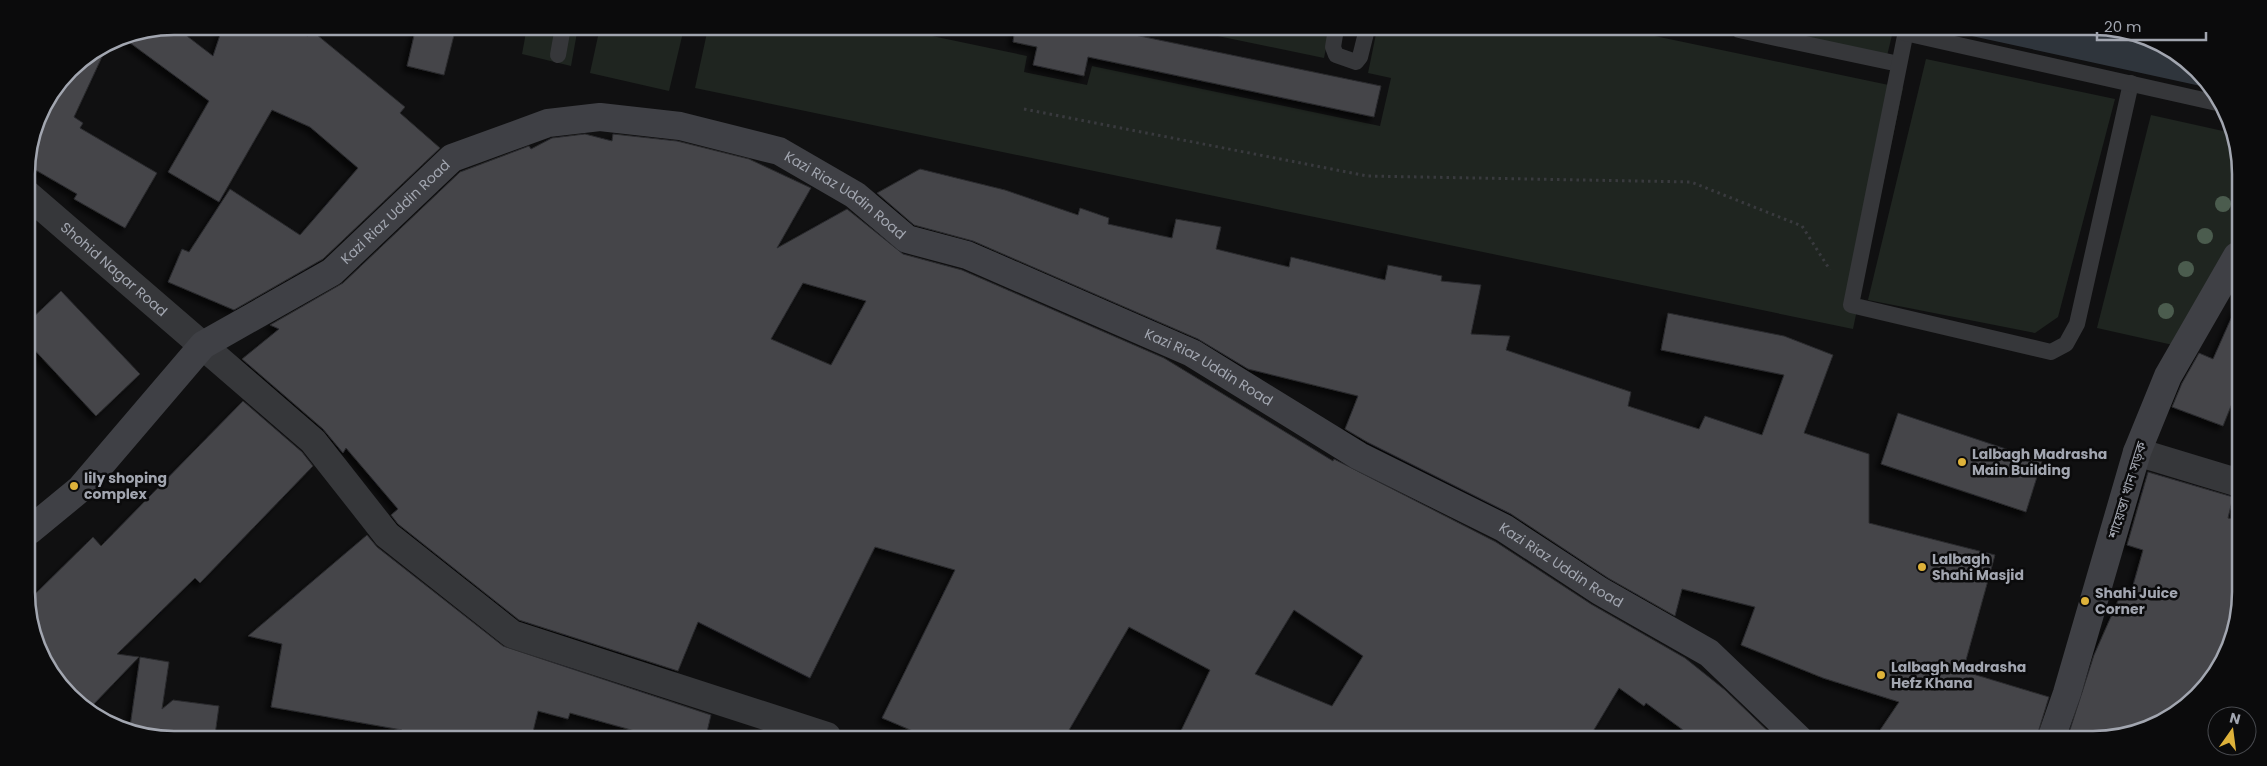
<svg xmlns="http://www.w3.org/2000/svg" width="2267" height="766" font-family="Poppins,'Noto Sans Bengali',sans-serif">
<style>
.green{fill:#1f2520}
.water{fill:#2f353c}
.building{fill:#444549;stroke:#2a2a2d;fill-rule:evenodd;filter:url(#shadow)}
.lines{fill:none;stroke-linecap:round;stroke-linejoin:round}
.path{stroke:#393a3e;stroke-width:3;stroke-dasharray:2.5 4;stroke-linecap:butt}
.lane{stroke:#36373a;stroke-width:16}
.street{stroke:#36373a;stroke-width:28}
.secondary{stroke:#3f4045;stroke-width:28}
.tree{fill:#4b5c4e}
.poi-dot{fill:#deb23a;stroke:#0b0b0c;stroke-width:2}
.labels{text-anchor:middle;stroke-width:5;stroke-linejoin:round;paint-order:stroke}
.street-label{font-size:14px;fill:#a2a6b0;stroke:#0b0b0c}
.poi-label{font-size:14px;font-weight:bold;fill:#a2a6b0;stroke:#0b0b0c;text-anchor:start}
.rim{fill:none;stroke:#a2a6b0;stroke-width:2.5}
</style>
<defs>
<filter id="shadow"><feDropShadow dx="-4.5" dy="4.5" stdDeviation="2.5" flood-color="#0009"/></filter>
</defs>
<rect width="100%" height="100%" fill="#101011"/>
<g class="green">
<path d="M527 27H578L571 66 522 54Z"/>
<path d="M600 27 684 28 669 91 590 73Z"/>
<path d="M708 28H894L1027 56 1024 72 1087 85 1092 66 1380 126 1391 78 1368 73 1377 29 1626 30 1903 88 1853 329 695 88Z"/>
<path d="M1184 29H1330L1324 58Z"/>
<path d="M1763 30 1893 31 1886 60Z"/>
<path d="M1926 59 2115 99 2058 317 2035 333 1868 300Z"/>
<path d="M2151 115 2232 133 2238 146V237L2173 345 2097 328Z"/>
</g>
<path class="water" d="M1958 31H2131L2204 76 2210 88 1958 33Z"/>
<g class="building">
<path d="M174 26 213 56 223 26 277 27 308 36 311 30 405 107 400 113 440 148 323 259 234 310 168 282 182 249 189 252 230 189 300 235 358 168 310 127 272 110 219 202 168 172 209 101 122 37Z"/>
<path d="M416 27H456L444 75 407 66Z"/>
<path d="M1015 28 1106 29 1381 86 1374 117 1088 57 1084 76 1033 65 1037 47 1013 42Z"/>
<path d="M108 44 74 117 83 123 80 128 157 173 125 228 74 199 77 194 27 165 41 109 70 69Z"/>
<path d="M585 134 612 141 613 134 677 141 749 159 811 188 777 248 847 209 903 254 962 270 1164 358 1333 461 1334 459 1496 542 1591 604 1685 658 1725 690 1776 739 1694 738 1646 703 1644 706 1619 688 1589 738 1178 737 1210 670 1129 627 1065 737H927L882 718 955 570 875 547 810 678 698 622 678 671 519 620 398 524 391 515 398 509 346 448 343 453 323 429 242 359 279 329 270 325 343 283 460 172 529 146 531 149 552 138ZM803 283 866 301 831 365 771 339ZM1294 610 1363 656 1332 706 1255 674Z"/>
<path d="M920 169 1005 190 1078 215 1080 208 1109 218 1108 224 1172 238 1176 219 1221 227 1216 249 1289 267 1291 257 1385 280 1388 265 1442 276 1441 281 1481 285 1471 334 1510 336 1506 350 1631 392 1628 406 1699 429 1705 416 1762 435 1784 375 1661 350 1668 313 1784 336 1833 355 1804 433 1869 454V523L1995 555 1963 671 2049 697 2036 739H1874L1899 702 1823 678 1741 645 1755 607 1682 589 1675 616 1608 578 1511 514 1367 442 1345 429 1358 396 1248 369 1198 339 973 241 914 225 877 193Z"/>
<path d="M61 291 140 374 96 416 28 343 27 323Z"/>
<path d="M2237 305V391L2223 426 2172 407 2182 383 2199 353 2213 359Z"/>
<path d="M243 401 302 452 313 466 200 583 195 578 117 654 139 657 91 707 63 690 29 620V600L93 537 101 546Z"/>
<path d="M1898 413 2042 461 2026 512 1881 464Z"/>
<path d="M2148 472 2233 497 2228 518 2236 520V630L2216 674 2183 709 2149 729 2102 739H2067L2094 655 2124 587 2132 589 2143 550 2127 545Z"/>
<path d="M367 535 377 547 503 646 711 715 706 736H653L570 713 568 719 538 711 532 736 402 735V730L271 707 282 644 248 636Z"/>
<path d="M140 657 169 662 162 709 173 700 219 706 215 735H176L130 727Z"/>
</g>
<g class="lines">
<path class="path" d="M1024 109 1367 176 1691 182 1802 226 1830 270"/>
<g class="lane">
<path d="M1336 29 1333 47 1336 55 1356 62 1360 57 1367 29"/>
<path d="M1739 30 1899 64"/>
<path d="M1906 31 1851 305 2051 352 2066 344 2077 324 2131 83"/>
<path d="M1905 33 2217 103"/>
<path d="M558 55 563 27"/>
</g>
<g class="street">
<path id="s1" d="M27 194 313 441 387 535 512 634 827 736"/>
<path d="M2137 452 2236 482"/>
</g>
<g class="secondary">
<path id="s2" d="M29 531 80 489 203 345 332 272 452 158 548 123 600 117 680 126 779 151 855 195 907 239 967 255 1192 353 1359 456 1504 528 1600 591 1709 653 1799 739"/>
<path d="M2051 739 2067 693 2137 452 2168 376 2237 256"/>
</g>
</g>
<g class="tree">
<circle cx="2223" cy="204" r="8"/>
<circle cx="2205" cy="236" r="8"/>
<circle cx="2186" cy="269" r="8"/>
<circle cx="2166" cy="311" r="8"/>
</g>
<g class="poi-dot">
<circle cx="1962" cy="462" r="5"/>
<circle cx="74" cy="486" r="5"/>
<circle cx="1922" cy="567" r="5"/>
<circle cx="2085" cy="601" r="5"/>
<circle cx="1881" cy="675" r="5"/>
</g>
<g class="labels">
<g class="street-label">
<text dy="5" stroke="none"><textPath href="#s2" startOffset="986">Kazi Riaz Uddin Road</textPath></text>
<text dy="5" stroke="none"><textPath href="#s2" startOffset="491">Kazi Riaz Uddin Road</textPath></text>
<text dy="5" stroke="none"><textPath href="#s1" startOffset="115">Shohid Nagar Road</textPath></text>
<text dy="5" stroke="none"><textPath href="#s2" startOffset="1391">Kazi Riaz Uddin Road</textPath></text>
<text transform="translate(2127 490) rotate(-73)" y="5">শায়েস্তা খান সড়ক</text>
<text dy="5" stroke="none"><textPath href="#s2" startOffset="1796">Kazi Riaz Uddin Road</textPath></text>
</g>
<g class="poi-label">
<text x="1972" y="459">Lalbagh Madrasha<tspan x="1972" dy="16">Main Building</tspan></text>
<text x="84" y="483">lily shoping<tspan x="84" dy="16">complex</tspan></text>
<text x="1932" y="564">Lalbagh<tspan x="1932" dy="16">Shahi Masjid</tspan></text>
<text x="2095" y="598">Shahi Juice<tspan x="2095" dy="16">Corner</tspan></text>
<text x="1891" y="672">Lalbagh Madrasha<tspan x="1891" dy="16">Hefz Khana</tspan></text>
</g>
</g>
<path d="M0 0H2267V766H0ZM174 35H2093A139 139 0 0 1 2232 174V592A139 139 0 0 1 2093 731H174A139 139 0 0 1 35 592V174A139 139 0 0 1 174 35Z" fill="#0b0b0c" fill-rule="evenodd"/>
<path class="rim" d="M174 35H2093A139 139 0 0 1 2232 174V592A139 139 0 0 1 2093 731H174A139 139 0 0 1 35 592V174A139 139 0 0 1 174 35Z"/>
<g transform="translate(2232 731) rotate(14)"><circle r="24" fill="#0b0b0c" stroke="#47494e"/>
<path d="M0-4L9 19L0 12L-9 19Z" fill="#deb23a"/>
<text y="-8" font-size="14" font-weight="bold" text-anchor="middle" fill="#a2a6b0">N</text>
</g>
<path d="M2097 32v8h109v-8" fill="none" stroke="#a2a6b0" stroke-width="2.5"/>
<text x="2104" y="32" font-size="15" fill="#a2a6b0" stroke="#0b0b0c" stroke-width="4" paint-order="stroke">20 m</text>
</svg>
